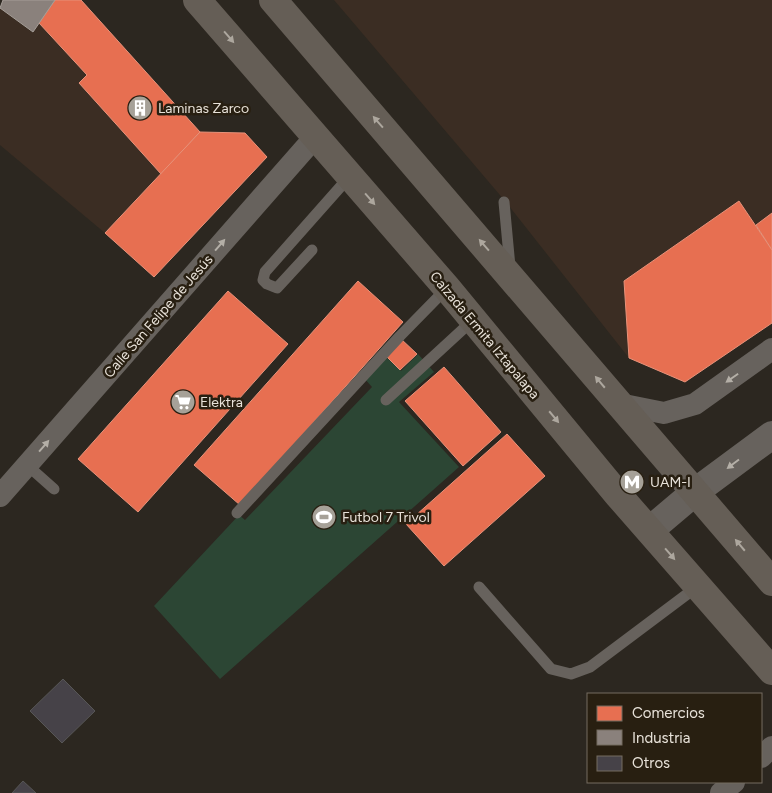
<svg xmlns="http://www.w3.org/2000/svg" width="772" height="793" font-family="Figtree,sans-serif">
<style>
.commercial{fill:#3b2d23}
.green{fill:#2c4634}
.shops{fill:#e76f51;stroke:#e7927a}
.industry{fill:#8a817c;stroke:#a69e98}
.building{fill:#464248;stroke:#575656}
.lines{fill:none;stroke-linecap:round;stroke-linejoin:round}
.service{stroke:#67625d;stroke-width:11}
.minor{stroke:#67625d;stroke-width:22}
.secondary{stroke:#67625d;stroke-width:28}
.primary{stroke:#655e56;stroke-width:28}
.oneway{fill:#ada79e}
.oneway2{fill:#b4afa7}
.labels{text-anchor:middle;stroke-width:5;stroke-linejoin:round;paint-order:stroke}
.poi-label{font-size:14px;fill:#e8e2d9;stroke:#281f11;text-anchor:start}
.street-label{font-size:14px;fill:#e8e2d9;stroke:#281f11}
</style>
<rect width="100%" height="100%" fill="#2c2720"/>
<g class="commercial">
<path d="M55 0H81L200 132 105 233 0 145V8L32 32Z"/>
<path d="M334 0H772V323L685 382 629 358 505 201Z"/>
</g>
<path class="green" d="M418 354 434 372 399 402 459 467 220 679 154 606 239 515 245 520 372 387 364 378 384 355 401 371Z"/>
<g class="shops">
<path d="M55 0H81L200 132 161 174 79 83 87 75 39 23Z"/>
<path d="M200 132 245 133 267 157 154 277 105 233Z"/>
<path d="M739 201 772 250V323L685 382 629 358 624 281Z"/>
<path d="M772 213V250L756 225Z"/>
<path d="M358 281 403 322 240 505 194 465Z"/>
<path d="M228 291 288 344 138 512 78 459Z"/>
<path d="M400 338 417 354 400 370 384 354Z"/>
<path d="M444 367 501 432 463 466 405 401Z"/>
<path d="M507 434 545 476 444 566 406 524Z"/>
</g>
<path class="industry" d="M3 0H55L33 32 0 8Z"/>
<g class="building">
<path d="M63 679 95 711 62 743 30 711Z"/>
<path d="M23 781 36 793H12Z"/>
</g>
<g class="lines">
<g class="service">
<path d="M504 202 510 267"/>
<path d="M312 250 277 288 267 284 263 280 265 272 350 176"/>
<path d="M386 400 473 320"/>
<path d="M27 465 54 489"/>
<path d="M237 513 400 336 447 288"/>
<path d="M479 587 551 669 571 674 590 667 698 586"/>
</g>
<g class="minor">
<path d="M619 404 664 413 695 404 772 349"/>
<path d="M0 496 315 137"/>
<path d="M761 757 772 747"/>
<path d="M721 793 734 782"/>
</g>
<path class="secondary" d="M650 530 695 492 772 435"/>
<g class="primary">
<path d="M197 0 447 288 618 495 772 671"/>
<path d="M273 0 772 582"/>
</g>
</g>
<defs><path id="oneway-solid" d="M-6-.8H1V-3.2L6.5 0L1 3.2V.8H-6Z" transform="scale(1.25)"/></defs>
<g class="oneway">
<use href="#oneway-solid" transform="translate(229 37) rotate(49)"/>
<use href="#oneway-solid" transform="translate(378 122) rotate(-131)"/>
<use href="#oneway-solid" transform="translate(370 199) rotate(49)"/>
<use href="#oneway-solid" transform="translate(484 245) rotate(-131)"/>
<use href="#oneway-solid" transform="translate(600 382) rotate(-130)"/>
<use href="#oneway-solid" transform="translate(554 417) rotate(50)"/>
<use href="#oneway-solid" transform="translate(740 545) rotate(-130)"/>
<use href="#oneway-solid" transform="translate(670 554) rotate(49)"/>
</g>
<g class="oneway2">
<use href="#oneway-solid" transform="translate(220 245) rotate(-49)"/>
<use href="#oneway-solid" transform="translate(732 378) rotate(145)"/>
<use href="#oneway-solid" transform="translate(44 446) rotate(-49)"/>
<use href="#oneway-solid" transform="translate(733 464) rotate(143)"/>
</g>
<defs>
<symbol id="building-disc" viewBox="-11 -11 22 22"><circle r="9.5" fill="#a6a198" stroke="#281f11"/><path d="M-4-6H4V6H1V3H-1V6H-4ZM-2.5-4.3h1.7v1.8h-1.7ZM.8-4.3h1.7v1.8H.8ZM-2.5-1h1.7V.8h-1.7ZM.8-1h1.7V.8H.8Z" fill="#fff"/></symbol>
<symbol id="supermarket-disc" viewBox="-11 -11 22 22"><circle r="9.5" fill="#a6a198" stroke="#281f11"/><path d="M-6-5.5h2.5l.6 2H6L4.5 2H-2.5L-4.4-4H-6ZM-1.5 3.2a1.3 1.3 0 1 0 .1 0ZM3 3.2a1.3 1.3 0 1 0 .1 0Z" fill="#fff"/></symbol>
<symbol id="metro-disc" viewBox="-11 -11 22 22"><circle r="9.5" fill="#a6a198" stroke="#281f11"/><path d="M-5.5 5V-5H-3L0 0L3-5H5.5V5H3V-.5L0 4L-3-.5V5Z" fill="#fff"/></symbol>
<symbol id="stadium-disc" viewBox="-11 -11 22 22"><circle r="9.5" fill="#a6a198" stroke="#281f11"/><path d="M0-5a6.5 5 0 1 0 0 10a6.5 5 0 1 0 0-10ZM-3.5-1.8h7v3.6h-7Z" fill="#fff"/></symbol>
</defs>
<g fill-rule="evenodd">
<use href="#building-disc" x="126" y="94" width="28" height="28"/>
<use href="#supermarket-disc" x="169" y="388" width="28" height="28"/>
<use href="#metro-disc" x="618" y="468" width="28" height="28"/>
<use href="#stadium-disc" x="310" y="503" width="28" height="28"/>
</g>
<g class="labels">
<g class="poi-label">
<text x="158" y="113">Laminas Zarco</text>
<text x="200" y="407">Elektra</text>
<text x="650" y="487">UAM-I</text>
<text x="342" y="522">Futbol 7 Trivol</text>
</g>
<g class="street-label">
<text transform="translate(158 316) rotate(-49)" y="5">Calle San Felipe de Jesús</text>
<text transform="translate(485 335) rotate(50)" y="5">Calzada Ermita Iztapalapa</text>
</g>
</g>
<rect x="587" y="693" width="175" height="90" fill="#281f11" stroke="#756d61"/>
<rect x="597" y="706" width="25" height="15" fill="#e76f51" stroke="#756d61"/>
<text x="632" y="718" font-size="15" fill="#e8e2d9">Comercios</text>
<rect x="597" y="730" width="25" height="15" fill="#8a817c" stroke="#756d61"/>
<text x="632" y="743" font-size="15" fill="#e8e2d9">Industria</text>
<rect x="597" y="756" width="25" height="15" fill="#464248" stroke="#756d61"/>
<text x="632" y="768" font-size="15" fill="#e8e2d9">Otros</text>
</svg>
